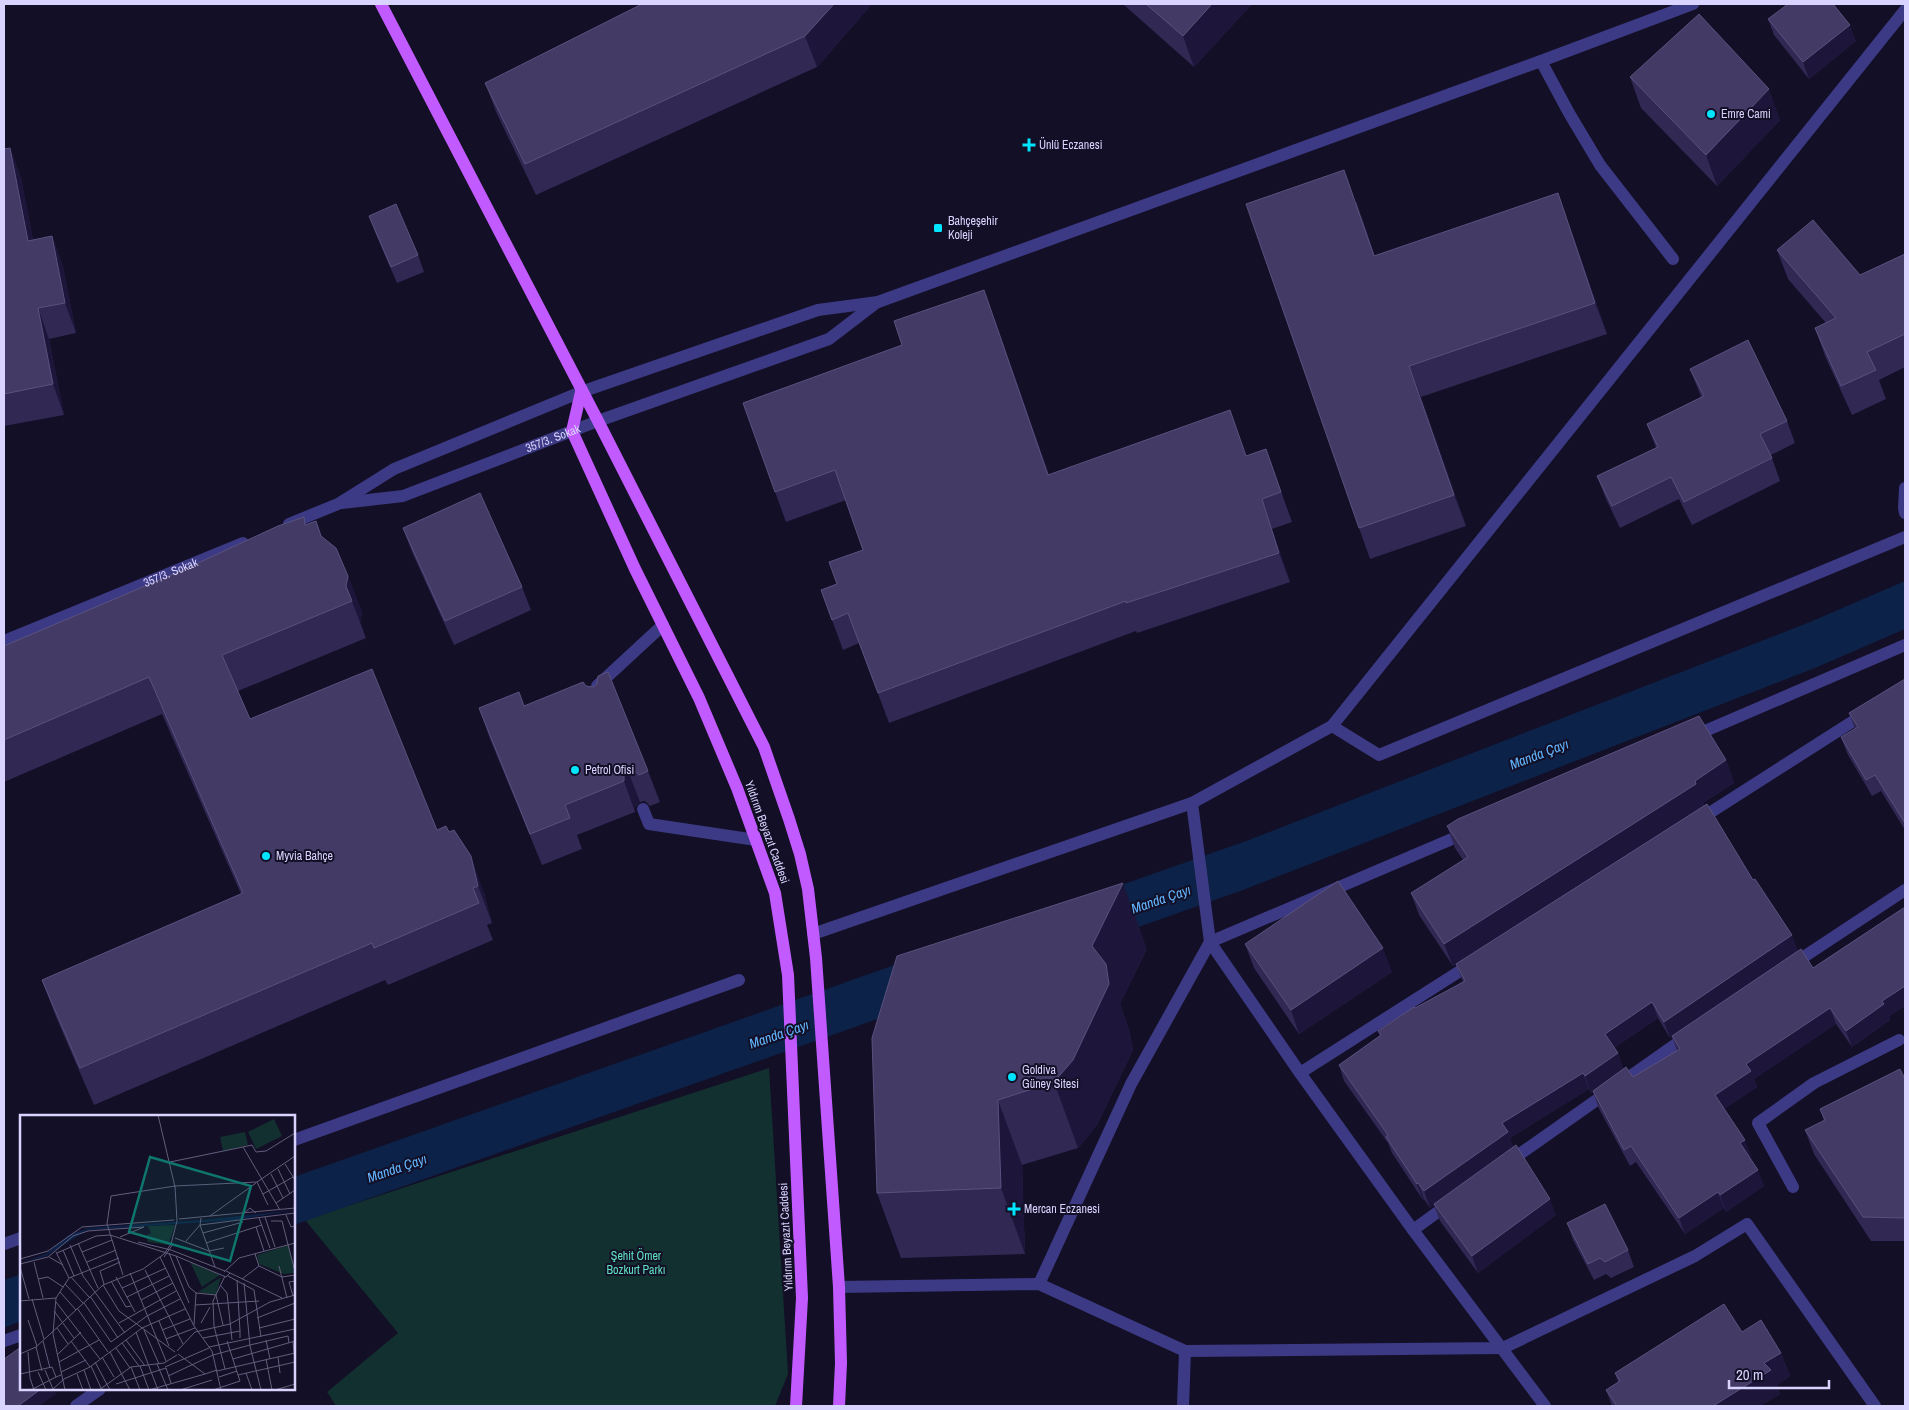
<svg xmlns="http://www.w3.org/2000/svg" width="1909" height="1410" font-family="'Archivo Narrow',sans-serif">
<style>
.green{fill:#12302f}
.water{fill:#0c2248}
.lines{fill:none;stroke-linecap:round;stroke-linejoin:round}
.minor{stroke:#3d3a85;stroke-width:12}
.major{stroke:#c25bff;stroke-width:12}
.wall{fill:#312854;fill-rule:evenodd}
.shaded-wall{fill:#1d163a}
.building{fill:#433a66;stroke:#5a527e}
.poi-dot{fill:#00e5ff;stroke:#130f26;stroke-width:2}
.labels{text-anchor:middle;stroke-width:4;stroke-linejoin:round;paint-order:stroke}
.poi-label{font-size:12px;fill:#d9d4ff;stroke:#130f26;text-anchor:start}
.street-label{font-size:12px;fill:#d9d4ff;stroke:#130f26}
.park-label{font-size:12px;fill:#5fe0c0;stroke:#130f26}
.water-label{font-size:14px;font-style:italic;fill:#62b6ff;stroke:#130f26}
.inset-road{fill:none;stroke:#625e7d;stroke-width:1}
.view{fill:#0f766e;fill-opacity:0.15;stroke:#0f766e;stroke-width:2.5}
.inset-edge{fill:none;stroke:#d9d4ff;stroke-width:2.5}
</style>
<rect width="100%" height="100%" fill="#130f26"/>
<path class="green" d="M769 1068 788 1374 775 1406H336L327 1392 398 1333 305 1220Z"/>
<g class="water">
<path d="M1905 581V629L1815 668 1243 890 294 1225V1177L1246 841 1810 622Z"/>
<path d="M21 1274V1321L4 1328V1280Z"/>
</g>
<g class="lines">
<g class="minor">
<path d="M1541 61 1569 113 1600 165 1673 259"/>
<path d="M1905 488 1904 508 1905 513"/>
<path id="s1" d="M342 503 403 496 598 421 829 339 876 303"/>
<path d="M289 524 338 504 394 469 581 392 818 310 878 302 1541 61 1693 4"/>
<path id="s2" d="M4 641 243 543"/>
<path d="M597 686 663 625"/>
<path d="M1332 726 1379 755 1905 537"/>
<path d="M1691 737 1905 645"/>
<path d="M1192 803 1210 942 1300 1073 1413 1230 1545 1406"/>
<path d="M643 809 649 824 756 840"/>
<path d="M1697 821 1866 713"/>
<path d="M813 934 1192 803 1332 726 1905 10"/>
<path d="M1793 964 1905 890"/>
<path d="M1300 1073 1471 964"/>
<path d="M294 1140 739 980"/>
<path d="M1507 1163 1689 1035"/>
<path d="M1793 1187 1758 1123 1814 1083 1899 1040"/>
<path d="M1413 1230 1450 1203"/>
<path d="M4 1244 21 1238"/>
<path d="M1039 1284 1131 1084 1210 942 1466 833"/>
<path d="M839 1287 1039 1284 1185 1351 1503 1348 1695 1256 1747 1224 1875 1406"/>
<path d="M4 1341 21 1335"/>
<path d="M76 1406 100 1389"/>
<path d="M1183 1406 1185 1351"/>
</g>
<g class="major">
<path d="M381 4 598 421 764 747 789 819 800 854 808 889 816 958 839 1287 841 1363 839 1406"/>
<path d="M581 392 572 431 635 569 699 698 737 788 775 893 788 975 802 1298 796 1406"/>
</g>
</g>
<g class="wall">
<path d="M872 4 817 67 536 195 497 114 485 83Z"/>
<path d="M1123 4H1252L1194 67Z"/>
<path d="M1768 19 1856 41 1809 79 1774 35Z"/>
<path d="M1630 77 1780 120 1717 186 1641 108Z"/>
<path d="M10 148 21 178 33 240 52 236 63 267 76 333 49 339 64 415 4 426V149Z"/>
<path d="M1558 193 1607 334 1421 397 1466 526 1370 559 1359 528 1356 201 1375 256Z"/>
<path d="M369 216 418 255 424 272 397 283 375 232Z"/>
<path d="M1777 250 1860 275 1905 254V367L1879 380 1886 399 1852 415 1825 356 1815 328 1826 323 1788 279Z"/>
<path d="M995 320 1049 475 1247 456 1266 449 1292 522 1272 529 1290 582 1137 633 1136 631 889 723 859 643 843 650 821 590 837 584 863 550 846 500 786 522 743 403Z"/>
<path d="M1690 369 1787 421 1795 443 1771 455 1780 481 1692 525 1679 499 1620 528 1606 499 1597 476 1656 448 1647 424 1701 397Z"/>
<path d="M307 524 322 537 348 576 362 613 360 622 366 638 238 691 250 719 437 830 449 832 484 893 492 923 487 925 493 940 388 985 385 980 94 1105 56 1017 42 980 241 894 162 714 4 782V646Z"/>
<path d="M403 528 522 587 531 610 454 645 412 552Z"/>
<path d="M1905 679V830L1881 791 1872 796 1847 753 1841 737 1855 729 1849 713Z"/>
<path d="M524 706 648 771 660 802 650 806 645 801 640 802 635 807V812L577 835 582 849 542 865 490 739 479 708Z"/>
<path d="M1726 760 1734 783 1703 803 1704 805 1753 880 1798 951 1813 968 1905 907V1006L1889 1016 1890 1020 1852 1047 1836 1024 1754 1079 1757 1087 1724 1109 1751 1156 1749 1157 1764 1186 1726 1212 1724 1208 1685 1234 1636 1162 1630 1166 1598 1107 1593 1091 1591 1093 1589 1089 1510 1138 1513 1148 1556 1215 1478 1273 1440 1221 1434 1205 1430 1208 1424 1199 1423 1200 1392 1153 1388 1143 1344 1081 1339 1065 1380 1036 1378 1031 1415 1008 1463 982 1456 964 1453 966 1419 915 1411 893 1463 860 1455 848 1447 826ZM1658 1018 1670 1038 1672 1036 1677 1051 1633 1077 1623 1069 1618 1053 1614 1048Z"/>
<path d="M1245 944 1392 972 1299 1034 1254 968Z"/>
<path d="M1147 949 1120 1004 1129 1030 1133 1050 1097 1125 1078 1148 1022 1165 1025 1254 901 1258 877 1193Z"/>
<path d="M1905 1079V1241H1871L1814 1154 1805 1130 1824 1121 1820 1109Z"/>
<path d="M1567 1223 1628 1250 1634 1267 1611 1278 1606 1274 1594 1280 1573 1240Z"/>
<path d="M1742 1332 1781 1353 1790 1376 1777 1385 1780 1394 1760 1406H1612L1606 1390 1618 1382 1615 1373Z"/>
</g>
<g class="shaded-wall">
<path d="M834 4H872L817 67 805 36Z"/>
<path d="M1212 4H1252L1194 67 1183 36Z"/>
<path d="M1850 25 1856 41 1809 79 1803 62Z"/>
<path d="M1769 89 1780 120 1717 186 1706 155Z"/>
<path d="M10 148 21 178 39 271 28 241Z"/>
<path d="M1558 193 1569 224 1607 334 1595 303Z"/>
<path d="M52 236 63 267 76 333 65 303Z"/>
<path d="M984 290 995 320 1059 505 1048 475Z"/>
<path d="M38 308 49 339 64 415 53 384Z"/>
<path d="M1409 366 1421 397 1466 526 1454 495Z"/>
<path d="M1262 499 1272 529 1290 582 1279 553Z"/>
<path d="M348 576 362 613 360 622 346 586Z"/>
<path d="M1726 760 1734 783 1703 803 1704 806 1453 966 1444 944Z"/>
<path d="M628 771 640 802 635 807V812L624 781V776Z"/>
<path d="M471 856 484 893 492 923 478 886Z"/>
<path d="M1123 883 1147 949 1120 1004 1129 1030 1133 1050 1097 1125 1078 1148 1054 1082 1092 946Z"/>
<path d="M1792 935 1798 951 1670 1038 1664 1022Z"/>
<path d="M1383 948 1392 972 1299 1034 1291 1010Z"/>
<path d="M1905 986V1006L1889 1016 1890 1020 1852 1047 1846 1031 1882 1001Z"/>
<path d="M1652 1002 1658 1018 1611 1050 1605 1034Z"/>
<path d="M1830 1008 1836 1024 1754 1079 1757 1087 1721 1111 1715 1095 1746 1064Z"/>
<path d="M1618 1053 1623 1069 1591 1093 1585 1076Z"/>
<path d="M1583 1073 1589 1089 1510 1138 1514 1148 1430 1208 1424 1191 1502 1123Z"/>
<path d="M998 1100 1022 1165 1025 1254 1001 1188Z"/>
<path d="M1745 1140 1751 1156 1746 1160 1740 1143Z"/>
<path d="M1758 1170 1764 1186 1726 1212 1720 1195Z"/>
<path d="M1418 1183 1424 1199 1423 1200 1417 1184Z"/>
<path d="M1718 1192 1724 1208 1685 1234 1679 1218Z"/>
<path d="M1550 1199 1556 1215 1478 1273 1472 1256Z"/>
<path d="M1781 1353 1790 1376 1777 1385 1780 1394 1760 1406H1713L1764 1363Z"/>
<path d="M41 1389H54L56 1394 39 1406H18Z"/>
</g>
<g class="building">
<path d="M642 4H834L805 36 525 164 485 83Z"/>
<path d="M1146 4H1212L1183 36Z"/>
<path d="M1788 4H1833L1850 25 1803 62 1768 19Z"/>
<path d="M1699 14 1769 89 1706 155 1630 77Z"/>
<path d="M10 148 28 241 52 236 65 303 38 308 53 384 4 394V149Z"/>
<path d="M1344 170 1374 256 1558 193 1595 303 1409 366 1454 495 1359 528 1246 204Z"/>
<path d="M396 204 418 255 391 267 369 216Z"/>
<path d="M1813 220 1860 275 1905 254V334L1867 352 1876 370 1841 386 1815 328 1836 318 1777 250Z"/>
<path d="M984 290 1048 475 1230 410 1246 456 1266 449 1281 492 1262 499 1279 553 1126 603V601L878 693 848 613 832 620 821 590 837 584 829 562 863 550 835 470 775 492 743 403 902 345 894 321Z"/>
<path d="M1748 340 1787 421 1760 434 1772 458 1684 502 1671 477 1612 506 1597 476 1658 447 1647 424 1704 396 1690 369Z"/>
<path d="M480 493 522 587 445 621 403 528Z"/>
<path d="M304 517 305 525 316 521 321 536 336 548 348 576 346 586 352 601 222 655 250 719 372 669 437 830 446 826 449 832 454 830 471 856 478 886 473 888 479 903 374 948 372 943 80 1068 42 980 243 893 149 677 4 740V646L185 569 278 526Z"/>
<path d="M608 672 648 771 639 775 633 770 628 771 624 776V781L565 805 570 818 530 834 479 708 519 692 524 706 583 682 586 686 593 687 597 684 598 676Z"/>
<path d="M1905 679V823L1875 775 1866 780 1841 737 1858 727 1849 713Z"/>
<path d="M1699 716 1726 760 1695 781 1696 784 1444 944 1411 893 1468 857 1447 826 1458 819Z"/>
<path d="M1707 804 1753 880 1755 879 1792 935 1664 1022 1652 1002 1605 1034 1618 1053 1585 1076 1583 1073 1502 1123 1508 1132 1424 1191 1418 1183 1417 1184 1386 1137 1388 1135 1339 1065 1381 1035 1378 1031 1414 1007 1415 1008 1465 981 1456 964Z"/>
<path d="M1338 881 1383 948 1291 1010 1245 944Z"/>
<path d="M1123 883 1092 946 1106 964 1109 984 1073 1060 1054 1082 998 1100 1001 1188 877 1193 872 1038 897 956Z"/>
<path d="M1905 907V986L1882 1001 1884 1004 1846 1031 1830 1008 1746 1064 1751 1071 1715 1095 1745 1140 1740 1143 1758 1170 1720 1195 1718 1192 1679 1218 1631 1146 1624 1150 1593 1091 1626 1067 1633 1077 1680 1049 1672 1036 1801 949 1813 968Z"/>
<path d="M1900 1069 1905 1079V1218L1863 1217 1805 1130 1825 1120 1820 1109Z"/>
<path d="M1516 1145 1550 1199 1472 1256 1434 1204Z"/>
<path d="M1605 1204 1628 1250 1605 1262 1600 1258 1588 1264 1567 1223Z"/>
<path d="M1724 1304 1742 1332 1761 1320 1781 1353 1764 1363 1771 1370 1713 1406H1617L1606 1390 1620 1381 1615 1373Z"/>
<path d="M21 1347V1389H41L18 1406H4V1359Z"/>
</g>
<g class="poi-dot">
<circle cx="1711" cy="114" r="5"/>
<path d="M1026.5 137.5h5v5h5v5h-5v5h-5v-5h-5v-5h5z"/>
<rect x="933" y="223" width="10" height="10" rx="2.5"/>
<circle cx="575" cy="770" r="5"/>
<circle cx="266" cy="856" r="5"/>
<circle cx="1012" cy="1077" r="5"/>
<path d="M1011.5 1201.5h5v5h5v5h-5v5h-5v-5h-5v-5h5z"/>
</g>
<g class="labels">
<g class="poi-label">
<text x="1721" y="118">Emre Cami</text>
<text x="1039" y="149">Ünlü Eczanesi</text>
<text x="948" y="225">Bahçeşehir<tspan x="948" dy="14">Koleji</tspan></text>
<text x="585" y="774">Petrol Ofisi</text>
<text x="276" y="860">Myvia Bahçe</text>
<text x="1022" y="1074">Goldiva<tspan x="1022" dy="14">Güney Sitesi</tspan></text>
<text x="1024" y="1213">Mercan Eczanesi</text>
</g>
<g class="street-label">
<text dy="4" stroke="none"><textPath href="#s1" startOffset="222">357/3. Sokak</textPath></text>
<text dy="4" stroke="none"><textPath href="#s2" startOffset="180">357/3. Sokak</textPath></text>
<text transform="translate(767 832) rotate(70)" y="4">Yıldırım Beyazıt Caddesi</text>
<text transform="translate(786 1237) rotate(-93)" y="4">Yıldırım Beyazıt Caddesi</text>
</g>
<g class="park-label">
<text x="636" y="1260">Şehit Ömer<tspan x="636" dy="14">Bozkurt Parkı</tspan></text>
</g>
<g class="water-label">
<text transform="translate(1539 754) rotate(-21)" y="5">Manda Çayı</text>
<text transform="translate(1161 899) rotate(-19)" y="5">Manda Çayı</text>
<text transform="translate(779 1034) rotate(-19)" y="5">Manda Çayı</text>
<text transform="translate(397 1168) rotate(-19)" y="5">Manda Çayı</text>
</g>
</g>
<g transform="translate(20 1115)">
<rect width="275" height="275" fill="#130f26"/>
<path d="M254 4 262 21 236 34 228 17ZM225 17 228 30 203 36 200 22ZM155 110 148 130 128 127 126 121 131 118 128 111ZM269 130 274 158 264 159 239 149 237 140ZM170 147 200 160 182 172ZM201 162 196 180 178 177Z" fill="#12302f"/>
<path d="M275 95 216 105 67 115 26 141 0 148 26 139 49 120 68 113 183 105Z" fill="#0c2248"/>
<path class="inset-road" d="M138 0 155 72M223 32 232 30 236 37 246 36 275 18M150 47 223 32 260 95M265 49 275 65M258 54 270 79M251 59 263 83M237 67 248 90M237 67 275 41M243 79 273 62M256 88 275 75M223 99 230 93 236 98M266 100 271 112 275 111M190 101 275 93M245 102 255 132M181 103 180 110 195 152M239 103 250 133M159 104 190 101 236 68M251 106H262L275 157M236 112 244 136M183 118 223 107M100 122 124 112M155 123 189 136 204 133M166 126 180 110 275 98M118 127 151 135 205 156M58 128 78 173M186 128 242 110M50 130 63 161 105 218M43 135 54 161M36 137 49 163M62 137 92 125M37 138 76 121 90 120 156 141 206 162 210 158M149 138 169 188M156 141 169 172 176 178M29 142 43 150M140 142 174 211 192 236 201 275M144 142 153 129M0 144 28 136 62 112 154 105M14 147 23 183M67 147 96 135M0 149 28 142 53 121 68 116 124 112M239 151 262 162 275 160M259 151 267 183M0 152 9 184M125 155 163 229M206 156 262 183M204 157 219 143 275 128M110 158 146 246M103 160 87 109 91 81 155 71 237 67M208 161 234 175 241 222M51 162 69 182M96 162 115 197M18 164 28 162 43 172M222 164 239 151 235 139M217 165 220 216M91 166 106 192 111 191M224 168 230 231 241 275M45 169 63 188M84 169 80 156 100 147M83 170 99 196 155 237M201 171 207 178 212 225M102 173 146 153M40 177 56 195M70 181 98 223M273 181 269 167 275 166M107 182 149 161M12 184 24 224M121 185 153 168M0 186 36 183M36 187 80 244M64 188 91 227 127 201 160 184M175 190 239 186M57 193 88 237M34 196 54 223M237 203 275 188M8 205 17 231M139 206 149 231M99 208 156 176M181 208 190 192M174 210 176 178 196 180 203 210M37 213 48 229M239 213 275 204M124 215 139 249M142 215 170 204M116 217 138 275M183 223 220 216V223M146 224 175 213M106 225 125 251M246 225 250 244M23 226 30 253M51 226 70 252M207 226 218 260M273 227 275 246M102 228 119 251M16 232 22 256M189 232 275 214M96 233 110 253M157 236 175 217 210 209 250 187 275 180M8 237 10 263 14 275M90 237 110 275M0 239 16 232 83 170 123 154 144 139 151 129 157 106 155 71M158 239 185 259 197 255M37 240 61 217M82 242 94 262M258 242 260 258M213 244 275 226M246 244 252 275M39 247 79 225M75 247 90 275M137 249 148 275M71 251 81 273M120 251 129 275M111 252 120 275M145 252 189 233M205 254 194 211 193 186 205 161M25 255 33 274M64 255 71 275M197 256 275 238M18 257 26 275M41 257 66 245M226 258 232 275M0 259 32 252 36 262 41 260M57 259 63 275M148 261 193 240 230 230 268 221 269 228M199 262 217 256M96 269 146 253 151 268M11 275 36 262M32 275 44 264 70 252 122 213 165 194M45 275 33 219 36 183 49 163 99 143M79 275 111 252 144 248 157 240M129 275 185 259M160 275 192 265M193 275 220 266 218 260 275 247M255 275 275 269"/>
<path class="view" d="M130 42 231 71 210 146 109 117Z"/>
<rect width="275" height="275" class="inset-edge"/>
</g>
<rect width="1909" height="1410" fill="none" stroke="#d9d4ff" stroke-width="10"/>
<path d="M1729 1380v8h100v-8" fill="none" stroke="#d9d4ff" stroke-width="2.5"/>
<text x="1736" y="1380" font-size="15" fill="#d9d4ff" stroke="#130f26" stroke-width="4" paint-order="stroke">20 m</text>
</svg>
